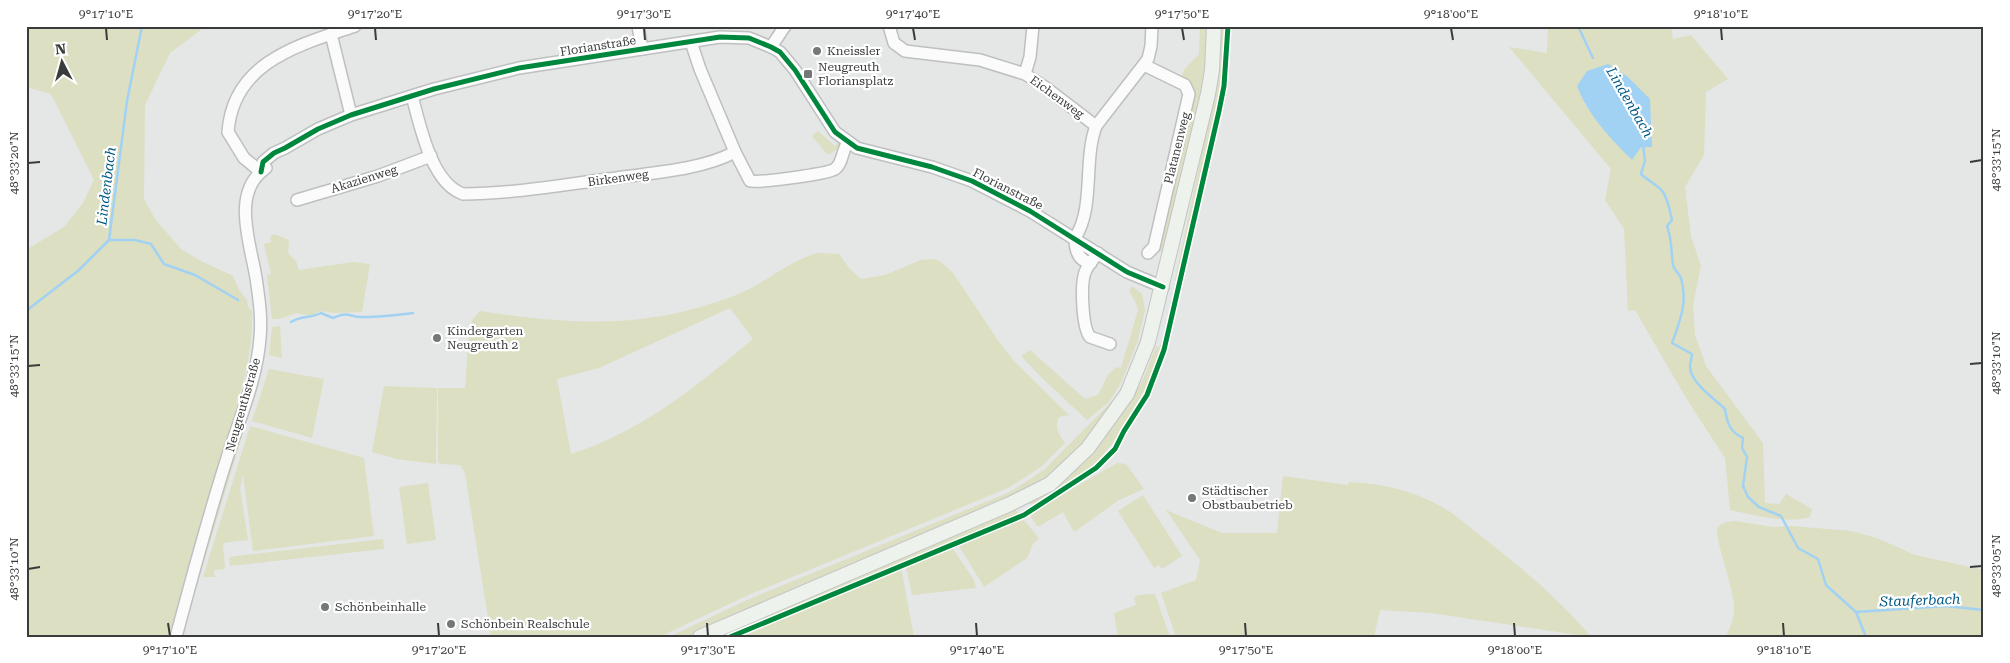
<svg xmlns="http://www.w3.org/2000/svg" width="2010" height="663" font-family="'Roboto Serif',serif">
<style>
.green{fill:#dcdfc1;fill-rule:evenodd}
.water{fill:#a1d2f4}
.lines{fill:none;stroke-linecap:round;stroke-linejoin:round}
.stream{stroke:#a1d2f4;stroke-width:2.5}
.minor-casing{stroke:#bec0bf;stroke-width:14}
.major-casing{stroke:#c3c4c4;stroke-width:16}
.minor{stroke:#fbfbfb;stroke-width:11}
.major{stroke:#edf2ed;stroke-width:14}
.cycleway-casing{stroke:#fff;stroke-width:8}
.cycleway{stroke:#00873e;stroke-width:5}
.ticks{fill:none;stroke:#3a3c3b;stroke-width:2}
.poi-dot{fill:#767877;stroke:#fff;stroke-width:2}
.labels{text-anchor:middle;stroke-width:4.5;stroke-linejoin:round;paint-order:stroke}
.street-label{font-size:12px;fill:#3a3c3b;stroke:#fff}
.poi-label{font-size:12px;fill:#3a3c3b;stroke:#fff;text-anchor:start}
.water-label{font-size:14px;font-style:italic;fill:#005885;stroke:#fff}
.neatline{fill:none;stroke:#3a3c3b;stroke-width:2}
.ticks-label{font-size:12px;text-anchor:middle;fill:#3a3c3b}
</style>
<rect width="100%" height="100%" fill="#e4e7e6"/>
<g class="green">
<path d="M26 26H206L170 53 145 105 144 199 155 219 181 249 201 261 233 276 239 290 247 300 248 307 252 311C254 366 233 416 217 467 200 523 184 580 169 637H26V250L64 227 83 203 94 180 51 94 26 87Z"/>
<path d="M1200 26H1209L1208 50 1202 93 1167 239 1161 252 1156 251 1195 92 1193 86 1181 77 1184 70 1199 54Z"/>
<path d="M1220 26H1225L1221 86 1178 283 1175 280 1211 109 1219 62Z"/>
<path d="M1548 26H1671L1673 39 1691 35 1728 79 1706 92 1704 155 1685 187 1691 236 1701 266 1693 305 1695 335 1706 366 1763 443 1765 503 1779 504 1786 494 1812 509 1810 517C1785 524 1755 515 1730 510L1725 458 1686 398 1635 310 1628 311 1624 229 1605 200 1611 169 1509 47 1547 53ZM1583 102 1652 146 1620 148Z"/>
<path d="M818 131 835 146 839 141 842 146 830 154H827L812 136Z"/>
<path d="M274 234 289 240 288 253 296 261 299 270 353 262 370 264 362 312 334 313 320 311 311 316 297 313 279 319H272L267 275 271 274 264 244 271 242 270 237Z"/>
<path d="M817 253 839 254 850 269 861 279 885 275 921 260 934 259 941 262 953 273 999 342 1014 361 1069 415 1059 417C1054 426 1059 435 1065 443L1041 467 1008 488 746 596 659 637H491L465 473 460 465 440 464 438 461V388H465L469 331 472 320 480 311C574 325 646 330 736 295 765 284 788 261 817 253ZM730 308 753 339C697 386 641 432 571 454L557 379 599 368Z"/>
<path d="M1132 286 1142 294 1145 310 1138 340 1122 381 1109 402 1087 420 1045 381 1021 356 1030 350 1085 399 1098 395 1108 375 1116 367 1121 368 1138 310 1135 301 1129 291Z"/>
<path d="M280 326 282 358 269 355 272 327Z"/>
<path d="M1165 337C1154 377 1123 438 1092 466 1082 474 1071 481 1061 489 1052 495 1038 508 1027 503 1066 480 1113 432 1136 392 1145 378 1150 361 1156 346L1159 347Z"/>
<path d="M269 369 324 379 312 438 252 421Z"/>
<path d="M1129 377C1113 406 1092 438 1067 460 1055 471 1042 480 1030 490L720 620 688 637H669L747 600 1010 492 1044 470 1114 399Z"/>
<path d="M384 386 437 388 436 464 397 459 372 452Z"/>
<path d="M245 426 200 575 199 571 242 427Z"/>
<path d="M250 426 364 458 374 536 253 551 243 475 240 488 248 540 223 543 225 569 214 570 215 577H203Z"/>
<path d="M1117 463 1126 464 1144 489 1119 500 1074 532 1063 512 1038 527 1031 517V513Z"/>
<path d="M1283 476 1348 485 1349 482C1388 484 1419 492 1452 513 1498 550 1554 591 1591 637L1431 613 1380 610 1374 637H1176L1161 593 1196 580 1200 560 1166 510 1222 533H1277Z"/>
<path d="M428 483 436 540 407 544 399 487Z"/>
<path d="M1143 495 1182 556 1162 569 1159 565 1154 568 1118 511Z"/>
<path d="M1012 510H1016L1018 513 1014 517 818 597 725 637H710Z"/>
<path d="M1023 519 1039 538 1033 544 1027 558 984 587 959 546Z"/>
<path d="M1735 521 1773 527 1792 526 1851 531 1877 538 1915 555 1984 570V637H1726C1729 629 1734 620 1734 611 1736 591 1713 538 1718 528 1721 522 1728 522 1735 521Z"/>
<path d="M383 539 384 549 230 566 229 557Z"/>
<path d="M953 549 974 580 976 588 912 595 906 567Z"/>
<path d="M901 567 914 637H735Z"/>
<path d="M1155 594 1170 637H1118L1114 613 1136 605 1134 598 1138 595Z"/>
</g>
<path class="water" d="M1608 64 1627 76 1650 99 1652 147H1641L1632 160C1611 139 1587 114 1577 86L1587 71Z"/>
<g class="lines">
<g class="stream">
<path d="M1578 26 1593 58"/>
<path d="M1643 145 1645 161 1641 174C1647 180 1659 186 1663 192 1668 200 1670 211 1672 220L1667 226C1672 239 1671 251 1673 265 1674 270 1679 273 1681 278 1688 302 1680 321 1672 343L1692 354C1692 358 1690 363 1690 366 1690 383 1714 398 1725 409 1727 423 1730 432 1743 438L1742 448 1747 457 1743 486 1748 497 1759 507 1781 516 1798 548 1818 559 1826 585 1856 612"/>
<path d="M109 240H135L151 244 164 264 195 275 238 300"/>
<path d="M26 311 79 270 109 240 127 101 142 26"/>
<path d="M291 322C302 315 309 319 321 313L333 318C351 310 348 318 364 317 380 317 397 315 413 313"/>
<path d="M1856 612 1945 606 1984 610"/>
<path d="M1856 612 1866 637"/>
</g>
<defs>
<g id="minor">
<path d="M638 26 642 49"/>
<path d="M889 26 894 43 905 51 980 60 1025 74 1045 87 1096 126C1083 161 1095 207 1075 238"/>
<path d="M331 34 351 115"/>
<path d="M691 42 700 69 735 152"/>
<path d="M771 47 785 26"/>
<path d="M1144 65 1185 85 1189 94 1154 247 1148 253"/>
<path d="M1025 74 1030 57 1033 26"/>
<path d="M412 96C420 125 431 183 463 194 510 194 561 185 608 179 648 173 699 171 735 152L750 181C759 183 828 174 835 169 843 163 842 150 848 142"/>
<path d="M1096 126 1148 59 1151 46 1152 26"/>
<path d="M261 172 263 162 274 153 285 148 318 129 351 115 434 89 519 68 720 37 749 38 771 47 780 52 795 70 835 132 857 148 932 167 972 181 1030 211 1127 272 1163 287"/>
<path d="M261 172 244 158 228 132C233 62 299 45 355 26"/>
<path d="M297 200 378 176 431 156"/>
<path d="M1075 238C1075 250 1078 261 1091 263"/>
<path d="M1098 253C1094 258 1089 264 1086 270 1080 281 1082 327 1090 337L1110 344"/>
<path d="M176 637C192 577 208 517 227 458 239 420 257 379 260 338 262 318 259 298 256 278 251 245 230 192 266 168"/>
</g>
<path id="major" d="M700 637 1010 504 1050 484 1088 448 1127 394 1148 342 1208 94 1212 70 1214 26"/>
</defs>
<use href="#minor" class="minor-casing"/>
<use href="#major" class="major-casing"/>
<use href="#minor" class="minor"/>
<use href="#major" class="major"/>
<defs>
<g id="cycleway">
<path d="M261 172 263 162 274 153 285 148 318 129 351 115 434 89 519 68 720 37 749 38 771 47 780 52 795 70 835 132 857 148 932 167 972 181 1030 211 1127 272 1163 287"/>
<path d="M730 637 1024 515 1096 468 1115 449 1124 431 1147 395 1164 350 1219 111 1224 86 1228 26"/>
</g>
</defs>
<use href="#cycleway" class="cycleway-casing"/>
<use href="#cycleway" class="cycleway"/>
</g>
<path class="ticks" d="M106 28 107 40M375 28 376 40M644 28 645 40M913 28 915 40M1182 28 1184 40M1451 28 1453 40M1721 28 1722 40M1970 162 1982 160M28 163 40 162M1970 364 1982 363M28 366 40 365M1970 567 1982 566M28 569 40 567M168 623 170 636M438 623 439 636M707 623 708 636M976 623 977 636M1245 623 1246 636M1514 623 1515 636M1783 623 1784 636"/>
<g class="poi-dot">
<circle cx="817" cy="51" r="5"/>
<rect x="803" y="69" width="10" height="10" rx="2.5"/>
<circle cx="437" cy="338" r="5"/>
<circle cx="1192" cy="498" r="5"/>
<circle cx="325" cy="607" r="5"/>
<circle cx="451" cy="624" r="5"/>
</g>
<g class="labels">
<g class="street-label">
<text transform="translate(598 46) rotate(-9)" y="4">Florianstraße</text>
<text transform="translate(1057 97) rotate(36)" y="4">Eichenweg</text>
<text transform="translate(1177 148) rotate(-76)" y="4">Platanenweg</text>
<text transform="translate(618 178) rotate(-8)" y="4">Birkenweg</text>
<text transform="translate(364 179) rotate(-17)" y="4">Akazienweg</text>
<text transform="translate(1008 189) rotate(27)" y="4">Florianstraße</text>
<text transform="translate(243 405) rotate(-74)" y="4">Neugreuthstraße</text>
</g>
<g class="poi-label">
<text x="827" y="55">Kneissler</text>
<text x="818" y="71">Neugreuth<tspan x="818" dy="14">Floriansplatz</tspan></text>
<text x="447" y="335">Kindergarten<tspan x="447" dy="14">Neugreuth 2</tspan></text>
<text x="1202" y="495">Städtischer<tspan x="1202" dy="14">Obstbaubetrieb</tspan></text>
<text x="335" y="611">Schönbeinhalle</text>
<text x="461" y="628">Schönbein Realschule</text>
</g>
<g class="water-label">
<text transform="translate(1630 102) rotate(60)" y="5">Lindenbach</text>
<text transform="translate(106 186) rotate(-83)" y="5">Lindenbach</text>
<text transform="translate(1920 600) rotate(-2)" y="5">Stauferbach</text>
</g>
</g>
<rect width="2010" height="663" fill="none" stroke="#ffffff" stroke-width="55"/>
<g transform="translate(62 62) rotate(354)" stroke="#ffffff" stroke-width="4" paint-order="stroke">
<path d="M0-4L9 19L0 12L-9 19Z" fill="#3a3c3b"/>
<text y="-8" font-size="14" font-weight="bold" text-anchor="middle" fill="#3a3c3b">N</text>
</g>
<rect x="28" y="28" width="1954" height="608" class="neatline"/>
<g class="ticks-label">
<text x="106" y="18">9°17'10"E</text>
<text x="375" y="18">9°17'20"E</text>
<text x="644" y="18">9°17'30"E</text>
<text x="913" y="18">9°17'40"E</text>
<text x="1182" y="18">9°17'50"E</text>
<text x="1451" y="18">9°18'00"E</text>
<text x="1721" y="18">9°18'10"E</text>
<text transform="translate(1996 160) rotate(-90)" y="4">48°33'15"N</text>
<text transform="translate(14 163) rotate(-90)" y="4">48°33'20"N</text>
<text transform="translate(1996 363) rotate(-90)" y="4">48°33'10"N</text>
<text transform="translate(14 366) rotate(-90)" y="4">48°33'15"N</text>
<text transform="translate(1996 566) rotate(-90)" y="4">48°33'05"N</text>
<text transform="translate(14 569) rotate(-90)" y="4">48°33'10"N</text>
<text x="170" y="654">9°17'10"E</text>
<text x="439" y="654">9°17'20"E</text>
<text x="708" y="654">9°17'30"E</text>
<text x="977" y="654">9°17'40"E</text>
<text x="1246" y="654">9°17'50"E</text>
<text x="1515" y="654">9°18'00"E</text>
<text x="1784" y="654">9°18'10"E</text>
</g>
</svg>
